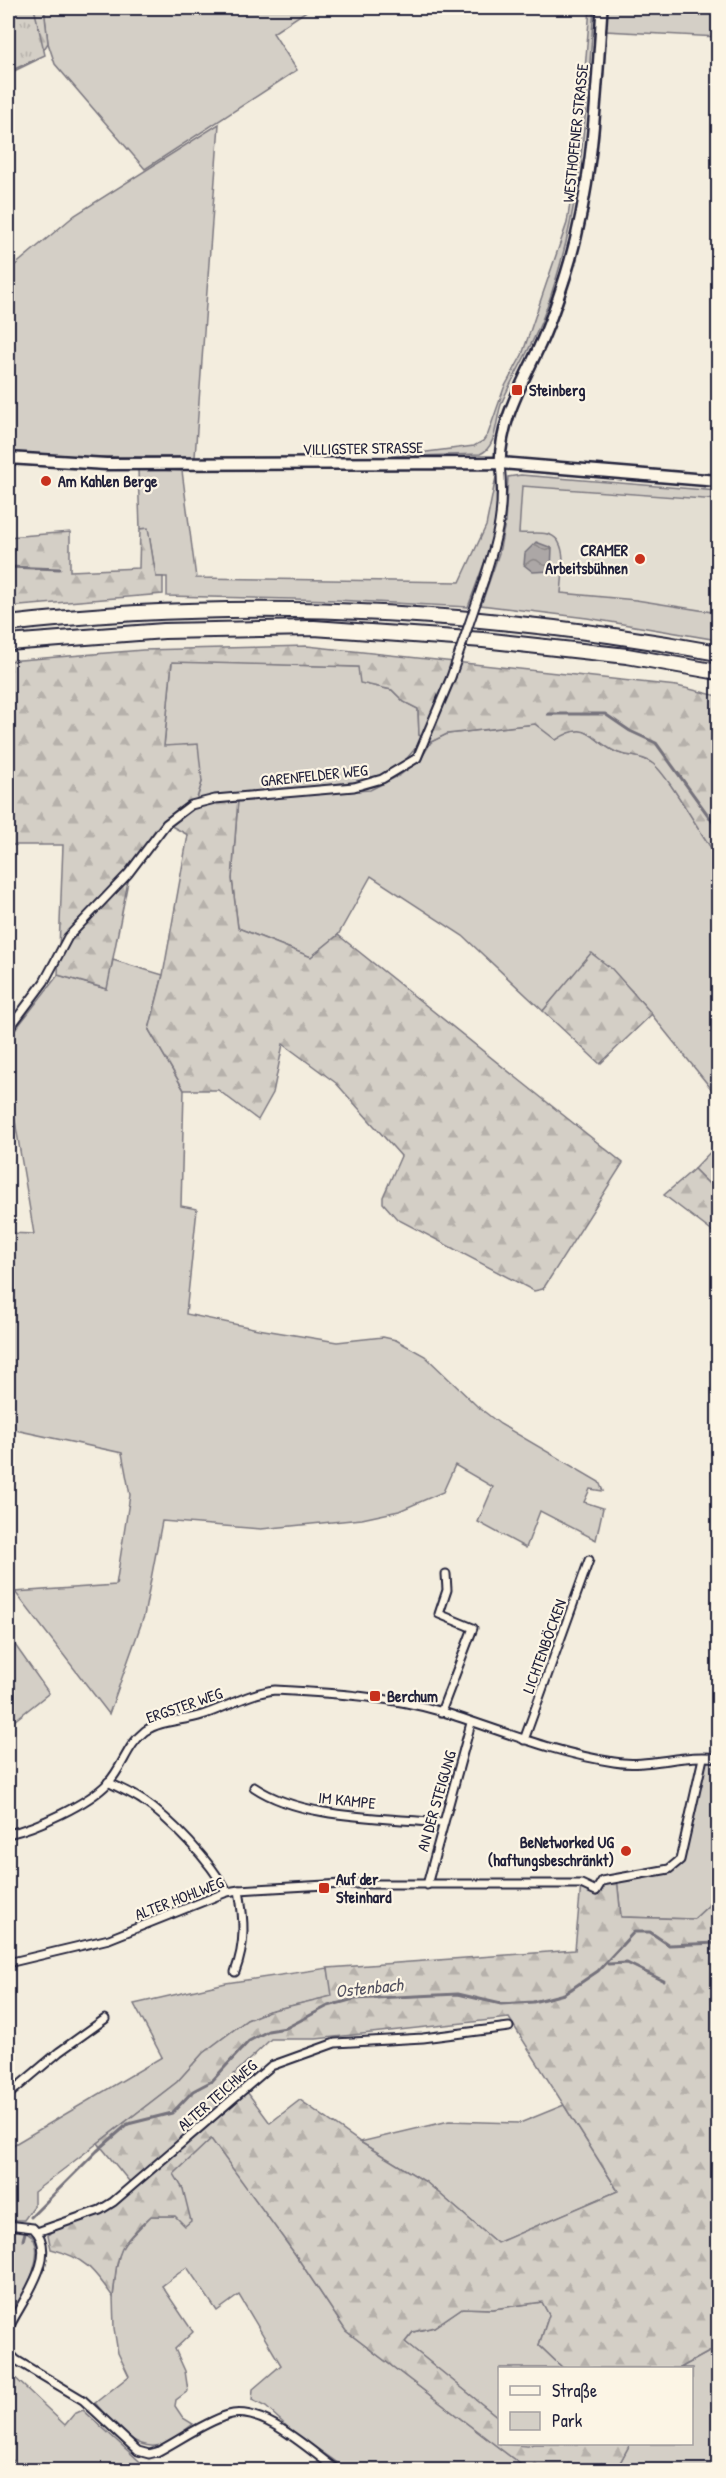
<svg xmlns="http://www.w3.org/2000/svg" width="726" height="2478" font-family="'Patrick Hand',sans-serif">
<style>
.built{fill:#e3ded2}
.green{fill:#d4cfc6;stroke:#7b7880;stroke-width:1.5}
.forest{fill:url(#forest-firs);stroke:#7b7880;stroke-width:1.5;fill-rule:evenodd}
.park{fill:url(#park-tufts);stroke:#7b7880;stroke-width:1.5}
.water{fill:url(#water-waves);stroke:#75727b;stroke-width:1.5}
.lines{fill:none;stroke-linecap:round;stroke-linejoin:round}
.stream{stroke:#75727b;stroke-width:3}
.minor-casing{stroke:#22223b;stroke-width:11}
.tertiary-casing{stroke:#22223b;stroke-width:14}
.secondary-casing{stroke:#22223b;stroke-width:15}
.motorway-casing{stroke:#22223b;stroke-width:18}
.minor{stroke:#fcf5e5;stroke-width:7}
.tertiary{stroke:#fcf5e5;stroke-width:9}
.secondary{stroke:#fcf5e5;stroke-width:10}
.motorway{stroke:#fcf5e5;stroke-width:14}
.minor-bridge-casing{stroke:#22223b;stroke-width:11;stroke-linecap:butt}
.minor-bridge{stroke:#fcf5e5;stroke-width:7}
.poi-dot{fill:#c8321e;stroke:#fcf5e5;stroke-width:2}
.labels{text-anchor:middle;stroke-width:4.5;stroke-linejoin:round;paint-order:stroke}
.street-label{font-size:16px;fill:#22223b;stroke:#fcf5e5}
.poi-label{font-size:16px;font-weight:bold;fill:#22223b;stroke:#fcf5e5;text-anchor:start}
.water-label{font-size:18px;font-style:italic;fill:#525160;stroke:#fcf5e5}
</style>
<defs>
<pattern id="forest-firs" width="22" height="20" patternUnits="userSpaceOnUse" patternTransform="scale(1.5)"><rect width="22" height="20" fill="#d4cfc6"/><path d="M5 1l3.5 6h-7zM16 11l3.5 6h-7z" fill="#b6b1ab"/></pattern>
<pattern id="park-tufts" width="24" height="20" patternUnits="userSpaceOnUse" patternTransform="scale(1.5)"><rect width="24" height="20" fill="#d4cfc6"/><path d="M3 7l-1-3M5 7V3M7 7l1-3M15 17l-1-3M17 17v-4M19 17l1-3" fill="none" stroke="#b6b1ab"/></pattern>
<pattern id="water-waves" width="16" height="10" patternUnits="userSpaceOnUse" patternTransform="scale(1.5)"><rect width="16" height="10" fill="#aca7a6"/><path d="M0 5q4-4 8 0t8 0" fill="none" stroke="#8c8888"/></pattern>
</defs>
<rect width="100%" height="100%" fill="#f3edde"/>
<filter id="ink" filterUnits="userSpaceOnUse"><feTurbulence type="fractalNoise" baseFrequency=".0167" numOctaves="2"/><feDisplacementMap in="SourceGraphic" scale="12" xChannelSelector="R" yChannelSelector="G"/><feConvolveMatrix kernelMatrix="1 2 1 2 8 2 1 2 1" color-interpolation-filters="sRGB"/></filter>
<g filter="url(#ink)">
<path class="built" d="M521 486 718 500V613L636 600 561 593 562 549 519 533Z"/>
<g class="green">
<path d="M44 8H311L273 33 297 70 145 169 55 64 48 43Z"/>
<path d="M590 8H594C586 112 582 213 545 312 534 344 515 372 502 402 495 418 498 447 480 454L387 457 474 446 483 441 488 434 504 388 522 355 567 223 579 144Z"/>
<path d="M607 8H718V37L605 31Z"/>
<path d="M219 124 195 457H65L8 452V271L75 215Z"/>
<path d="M138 469 182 471 196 578 460 582 486 526 496 477 497 528 468 607 336 600 167 596V577H156L148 529H140Z"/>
<path d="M521 475 718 491V500L522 486 519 533C528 534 538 532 547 534 570 538 562 577 561 593L636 600 718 613V640L587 618 481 605 499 553 505 523 508 477Z"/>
<path d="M172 661 359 667 361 683 392 690 404 702 418 709 419 735 424 738 403 763 371 780 197 799 202 782 164 746Z"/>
<path d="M535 724 556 739C590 719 589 739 616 752 627 757 641 755 652 763 668 774 702 837 718 858V1097L635 994 592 953 543 1011 463 936 371 876 338 935 311 957 238 928 232 879 238 799 370 790 400 775 421 759 431 742 447 734Z"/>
<path d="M113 960 163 975 149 1030 184 1090 181 1206 197 1209 186 1314 258 1329 337 1342 383 1337 396 1340 425 1356 477 1406 500 1424 599 1482 603 1491 590 1489 584 1502 603 1508 596 1540 540 1511 526 1548 478 1522 493 1487 455 1465 443 1492 399 1511 362 1519 261 1529 162 1521 144 1616 109 1714 15 1592 116 1585 130 1495 122 1453 15 1430 8 1473V1233L34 1234 8 1079V1039L58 975 106 989Z"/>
<path d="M718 1144V1193L694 1169Z"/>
<path d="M8 1635 49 1693 14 1721 8 1713Z"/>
<path d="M703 1758H718V1884L708 1906 694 1919 621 1917 617 1878 675 1866Z"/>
<path d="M328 1968 333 1996 269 2011 247 2020 203 2053 177 2082 34 2192V2206L24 2220H8V2148L162 2057 134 2004 226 1983Z"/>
<path d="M564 2105 618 2191 497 2243 426 2182 360 2142 449 2121 520 2123Z"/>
<path d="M211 2138 295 2254 346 2331 528 2470H348L292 2431 266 2407 252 2400 253 2389 281 2365 239 2295 217 2311 187 2267 162 2286 193 2332 175 2349 185 2371 188 2391 176 2400 175 2406 183 2418 193 2424C183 2431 173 2441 161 2445 134 2453 110 2419 95 2403L129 2376 118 2353 114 2328 113 2297 116 2269 121 2247 151 2216H175L183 2189 173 2174Z"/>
<path d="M21 2230C58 2239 19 2305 8 2323V2231Z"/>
<path d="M542 2302 549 2315 539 2345 563 2368H500L499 2418 405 2342 413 2332 434 2327 462 2308 493 2309Z"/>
<path d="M718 2347V2470H616L630 2444H692V2368H680Z"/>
<path d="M8 2371 65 2425 74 2414 83 2410 149 2470H22L8 2457Z"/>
</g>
<g class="forest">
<path d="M8 8H44L48 43 37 60 8 74Z"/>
<path d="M148 528 156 577H163V594L8 607V537L70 532V571L139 568 140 529Z"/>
<path d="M307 646 677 686 718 696V858C702 837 668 774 652 763 641 755 627 757 616 752 589 739 589 719 556 740L535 724 447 734 431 742 419 735 418 709 404 702 392 690 360 683 358 667 172 662 164 746 198 744 202 782 197 798 200 806 238 799 232 879 238 928 311 957 338 935 623 1163 543 1289 534 1291 397 1219 383 1203V1197L401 1156 336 1083 283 1044 273 1093 258 1120 218 1090H184L149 1030 163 975 188 835 164 822 131 866 107 989 58 975 63 845H8V661L143 650Z"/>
<path d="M591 953 612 969 652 1014 600 1064 543 1011Z"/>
<path d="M694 1169 718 1193V1236L664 1195Z"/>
<path d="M617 1878 621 1917 694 1919 708 1906 718 1884V2347L680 2368H563L539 2345 549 2315 542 2302 493 2309 462 2308 434 2327 413 2332 405 2342 499 2418 500 2444 528 2446 533 2444H630L616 2470H528L346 2331 295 2254 211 2139 174 2174 183 2189 191 2221 185 2226 175 2216H151C116 2248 118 2251 113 2297 94 2270 84 2257 51 2249L48 2235 53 2230 106 2211 133 2186 98 2143 177 2082 203 2053 247 2020 269 2011 332 1996 328 1968 575 1950 581 1884 596 1891 602 1881ZM509 2018 618 2191 497 2243 426 2182 360 2142 300 2100 270 2123 234 2074 271 2039H316Z"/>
</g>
<path class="park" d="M8 8H34L45 55 8 72Z"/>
<path class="water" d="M536 542 552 548 551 571 533 572 524 565 525 553Z"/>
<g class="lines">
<g class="stream">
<path d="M8 567 60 569"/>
<path d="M548 714H605L630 731 656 743 718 829"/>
<path d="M608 1964 627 1963 664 1981"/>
<path d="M31 2217 97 2151 128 2124 172 2113 193 2091 212 2081 249 2041 268 2031 286 2028 328 2006 354 1999 458 1994 501 2004 533 2002 564 1994 598 1971 634 1932H650L669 1945 718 1943"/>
<path d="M23 2240 26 2229"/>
</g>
<defs>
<g id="minor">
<path d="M484 580C498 536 505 510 500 463"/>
<path d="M8 1030 44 982 68 937 128 874 166 824 191 805 215 799 354 787 382 779 417 758 451 677"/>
<path d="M441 1712 473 1628 439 1614 447 1590 446 1574"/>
<path d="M524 1740 589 1560"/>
<path d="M108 1782C119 1788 132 1793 142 1800 172 1820 210 1861 227 1892"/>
<path d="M254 1787C303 1820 384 1817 442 1823"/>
<path d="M8 1834C36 1828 88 1804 108 1783 123 1767 127 1745 145 1731 161 1720 184 1721 202 1715 227 1707 249 1693 275 1690 329 1693 390 1696 443 1712 500 1730 554 1753 614 1762 648 1768 684 1753 718 1758"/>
<path d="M427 1885 471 1723"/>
<path d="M8 1963 109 1939 227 1892 239 1890 343 1884H581L596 1891 602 1881 669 1869 680 1860 703 1758"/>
<path d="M235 1972C246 1943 244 1920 239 1890"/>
<path d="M8 2095 59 2052 105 2019"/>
<path d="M8 2225 33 2228C62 2255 18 2305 8 2330"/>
<path d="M37 2232 100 2210 113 2202 271 2066 335 2043 423 2038 509 2027"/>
<path d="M8 2352 16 2360 83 2400 138 2451 149 2454 157 2452C180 2440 203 2423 228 2415 263 2405 309 2450 337 2470"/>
</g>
<path id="tertiary" d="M500 463C501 418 521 387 539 347 550 324 558 299 566 274 593 188 596 98 602 8"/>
<path id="secondary" d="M8 458 106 464 500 463 718 481"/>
<g id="motorway">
<path d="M8 624C244 597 484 610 718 653"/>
<path d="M8 643 164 631 314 628 483 640 627 656 718 672"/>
</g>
</defs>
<use href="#minor" class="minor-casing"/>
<use href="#tertiary" class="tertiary-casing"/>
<use href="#secondary" class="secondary-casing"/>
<use href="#motorway" class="motorway-casing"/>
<use href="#minor" class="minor"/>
<use href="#tertiary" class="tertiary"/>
<use href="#secondary" class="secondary"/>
<use href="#motorway" class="motorway"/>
<defs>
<path id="minor-bridge" d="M451 677 484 580"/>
</defs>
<use href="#minor-bridge" class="minor-bridge-casing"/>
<use href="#minor-bridge" class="minor-bridge"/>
</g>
</g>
<g class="poi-dot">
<rect x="511" y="384" width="12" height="12" rx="3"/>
<circle cx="46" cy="481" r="6"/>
<circle cx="640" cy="559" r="6"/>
<rect x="369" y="1690" width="12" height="12" rx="3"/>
<circle cx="626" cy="1851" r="6"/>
<rect x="318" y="1882" width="12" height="12" rx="3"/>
</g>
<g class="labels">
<g class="street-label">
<text transform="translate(575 133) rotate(-84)" y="6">WESTHOFENER STRASSE</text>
<text transform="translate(363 448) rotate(-1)" y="6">VILLIGSTER STRASSE</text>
<text transform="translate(314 775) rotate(-6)" y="6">GARENFELDER WEG</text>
<text transform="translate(544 1646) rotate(-70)" y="6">LICHTENBÖCKEN</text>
<text transform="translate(184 1705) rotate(-19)" y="6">ERGSTER WEG</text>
<text transform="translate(347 1800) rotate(6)" y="6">IM KAMPE</text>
<text transform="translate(436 1801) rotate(-74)" y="6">AN DER STEIGUNG</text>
<text transform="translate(179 1898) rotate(-21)" y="6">ALTER HOHLWEG</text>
<text transform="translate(217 2095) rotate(-41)" y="6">ALTER TEICHWEG</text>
</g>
<g class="poi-label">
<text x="529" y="396">Steinberg</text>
<text x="58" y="487">Am Kahlen Berge</text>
<text x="628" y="556" text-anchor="end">CRAMER<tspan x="628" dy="18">Arbeitsbühnen</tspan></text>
<text x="387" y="1702">Berchum</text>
<text x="614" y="1848" text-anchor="end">BeNetworked UG<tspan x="614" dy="18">(haftungsbeschränkt)</tspan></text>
<text x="336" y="1885">Auf der<tspan x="336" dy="18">Steinhard</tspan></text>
</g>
<g class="water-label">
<text transform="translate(369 1988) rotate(-6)" y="6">Ostenbach</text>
</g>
</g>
<rect width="726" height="2478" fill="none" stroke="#fcf5e5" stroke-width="30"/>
<rect x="15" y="15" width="696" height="2448" fill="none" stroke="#22223b" stroke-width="2" filter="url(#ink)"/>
<rect x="498" y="2367" width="195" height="78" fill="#fcf5e5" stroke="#a5a1a1" stroke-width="1.5"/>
<rect x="510" y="2386" width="30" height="9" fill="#fcf5e5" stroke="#a5a1a1" stroke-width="1.5"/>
<text x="552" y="2397" font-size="18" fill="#22223b">Straße</text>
<rect x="510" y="2412" width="30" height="18" fill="#d4cfc6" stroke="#a5a1a1" stroke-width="1.5"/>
<text x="552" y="2427" font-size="18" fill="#22223b">Park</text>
</svg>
